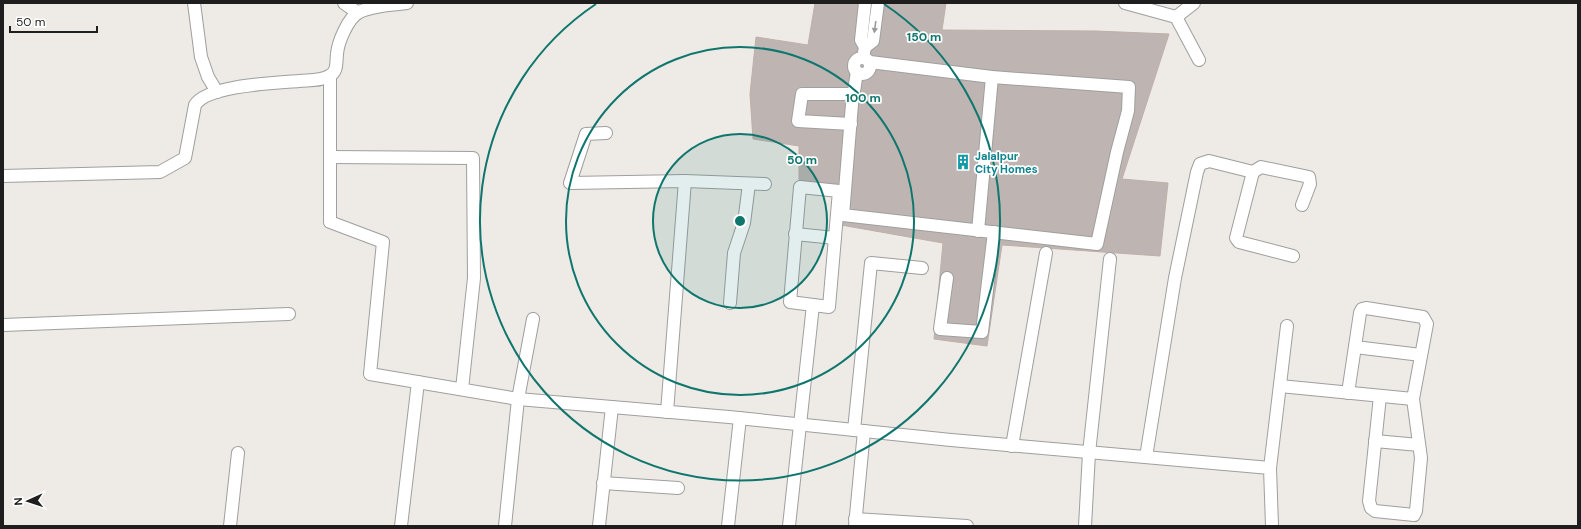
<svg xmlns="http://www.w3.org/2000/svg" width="1581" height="529" font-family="'DM Sans',sans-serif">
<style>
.building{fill:#beb5b2;stroke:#bfafa9}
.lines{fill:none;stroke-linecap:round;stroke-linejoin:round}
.minor-casing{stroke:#9f9f9f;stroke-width:14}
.minor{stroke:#fff;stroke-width:12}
.oneway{fill:#9a9a9a}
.ring{fill:none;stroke:#0f766e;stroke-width:2}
.labels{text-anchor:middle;stroke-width:3.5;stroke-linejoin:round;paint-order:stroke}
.culture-label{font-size:11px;font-weight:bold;fill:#0d838f;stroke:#fff;text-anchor:start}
.centre{fill:#0f766e;stroke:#fff;stroke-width:2}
.ring-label{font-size:12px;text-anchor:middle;font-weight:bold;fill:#0f766e;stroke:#fff;stroke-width:3.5;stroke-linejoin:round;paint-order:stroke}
</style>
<rect width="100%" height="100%" fill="#eeeae5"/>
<path class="building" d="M815 3H946L942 30 1096 31 1169 34 1122 179 1168 183 1160 256 1002 245 987 346 934 339 943 243 841 225 843 184 799 182V146L753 139 750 94 756 37 808 45Z"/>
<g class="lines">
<defs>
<g id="minor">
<path d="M194 3 201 57 208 77 217 92"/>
<path d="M344 3 358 13"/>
<path d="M865 3 861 40 865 47"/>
<path d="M1125 3 1176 17 1199 60"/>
<path d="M1176 17 1194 3"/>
<circle cx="862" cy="66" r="8"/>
<path d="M863 58 865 47 873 41 878 3"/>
<path d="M857 72 852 104 843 215 1097 244 1117 152 1128 111 1129 87 992 77 870 62"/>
<path d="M330 76V222L383 242 370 374 518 399 729 417 951 440 1270 468 1272 526"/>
<path d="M851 124 798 121 802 94H854"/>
<path d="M606 133 586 134 570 183 685 181 765 184"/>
<path d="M330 157 473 158 474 278 462 389"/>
<path d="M1253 172 1236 238 1239 242 1293 256"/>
<path d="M3 176 160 172 185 158 195 105C207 85 276 83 299 81 309 80 321 81 329 76 338 72 336 62 337 54 338 42 348 18 359 12 374 5 392 5 407 3"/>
<path d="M800 187 839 191 829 307 790 302Z"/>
<path d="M978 231 992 77"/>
<path d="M795 234 835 238"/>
<path d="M947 278 940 329 982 332 994 232"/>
<path d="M730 303 734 253 744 223 749 184"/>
<path d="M3 325 289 314"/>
<path d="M1355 347 1421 355"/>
<path d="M1280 386 1413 399"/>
<path d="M1348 393 1360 313 1362 309 1366 308 1423 317 1427 324 1413 399 1421 458 1416 511 1414 515 1375 511 1371 508 1369 501 1380 396"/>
<path d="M667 412 685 181"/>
<path d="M854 430 871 263 922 268"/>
<path d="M1375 441 1419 445"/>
<path d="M1012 446 1046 253"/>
<path d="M1146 457 1175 278 1197 172 1200 164 1209 161 1253 172 1261 167 1309 177 1310 184 1302 205"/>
<path d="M1270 468 1287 326"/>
<path d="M603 483 678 488"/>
<path d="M855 519 967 526"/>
<path d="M230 526 238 453"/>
<path d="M401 526 418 382"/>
<path d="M505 526 518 399 533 319"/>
<path d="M599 526 612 407"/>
<path d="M728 526 740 418"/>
<path d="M789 526 813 305"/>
<path d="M855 526 864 431"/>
<path d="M1085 526 1089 453 1110 259"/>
</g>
</defs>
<use href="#minor" class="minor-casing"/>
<use href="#minor" class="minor"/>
</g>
<defs><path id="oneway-solid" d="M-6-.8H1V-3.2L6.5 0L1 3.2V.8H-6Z"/></defs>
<use class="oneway" href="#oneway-solid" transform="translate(875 27) rotate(98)"/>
<circle cx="740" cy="221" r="87" fill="#0f766e" fill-opacity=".12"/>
<g class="ring">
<circle cx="740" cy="221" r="87"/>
<circle cx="740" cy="221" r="174"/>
<path d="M884 4A260 260 0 1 1 596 4"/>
</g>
<defs>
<symbol id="building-bare" viewBox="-9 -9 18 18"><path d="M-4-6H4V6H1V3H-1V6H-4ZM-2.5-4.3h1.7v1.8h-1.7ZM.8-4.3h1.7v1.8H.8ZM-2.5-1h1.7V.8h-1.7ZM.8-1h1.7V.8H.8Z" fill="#0f9aa8" stroke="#fff" stroke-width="2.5" paint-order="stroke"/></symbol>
</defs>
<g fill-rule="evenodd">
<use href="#building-bare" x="952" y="151" width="22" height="22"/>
</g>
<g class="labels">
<g class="culture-label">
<text x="975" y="160">Jalalpur<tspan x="975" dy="13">City Homes</tspan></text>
</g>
</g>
<circle cx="740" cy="221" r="6" class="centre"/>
<g class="ring-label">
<text x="924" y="41">150 m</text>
<text x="863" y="102">100 m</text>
<text x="802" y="164">50 m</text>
</g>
<rect width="1581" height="529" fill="none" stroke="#1e1e1e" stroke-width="8"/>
<g transform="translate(28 501) rotate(267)" stroke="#ffffff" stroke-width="3" paint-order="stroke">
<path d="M0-3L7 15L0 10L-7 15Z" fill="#1e1e1e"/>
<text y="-6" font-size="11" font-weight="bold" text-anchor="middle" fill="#1e1e1e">N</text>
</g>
<path d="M10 26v6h87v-6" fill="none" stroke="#1e1e1e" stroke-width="2"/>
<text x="16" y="26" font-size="12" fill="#1e1e1e" stroke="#ffffff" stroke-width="3" paint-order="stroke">50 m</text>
</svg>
